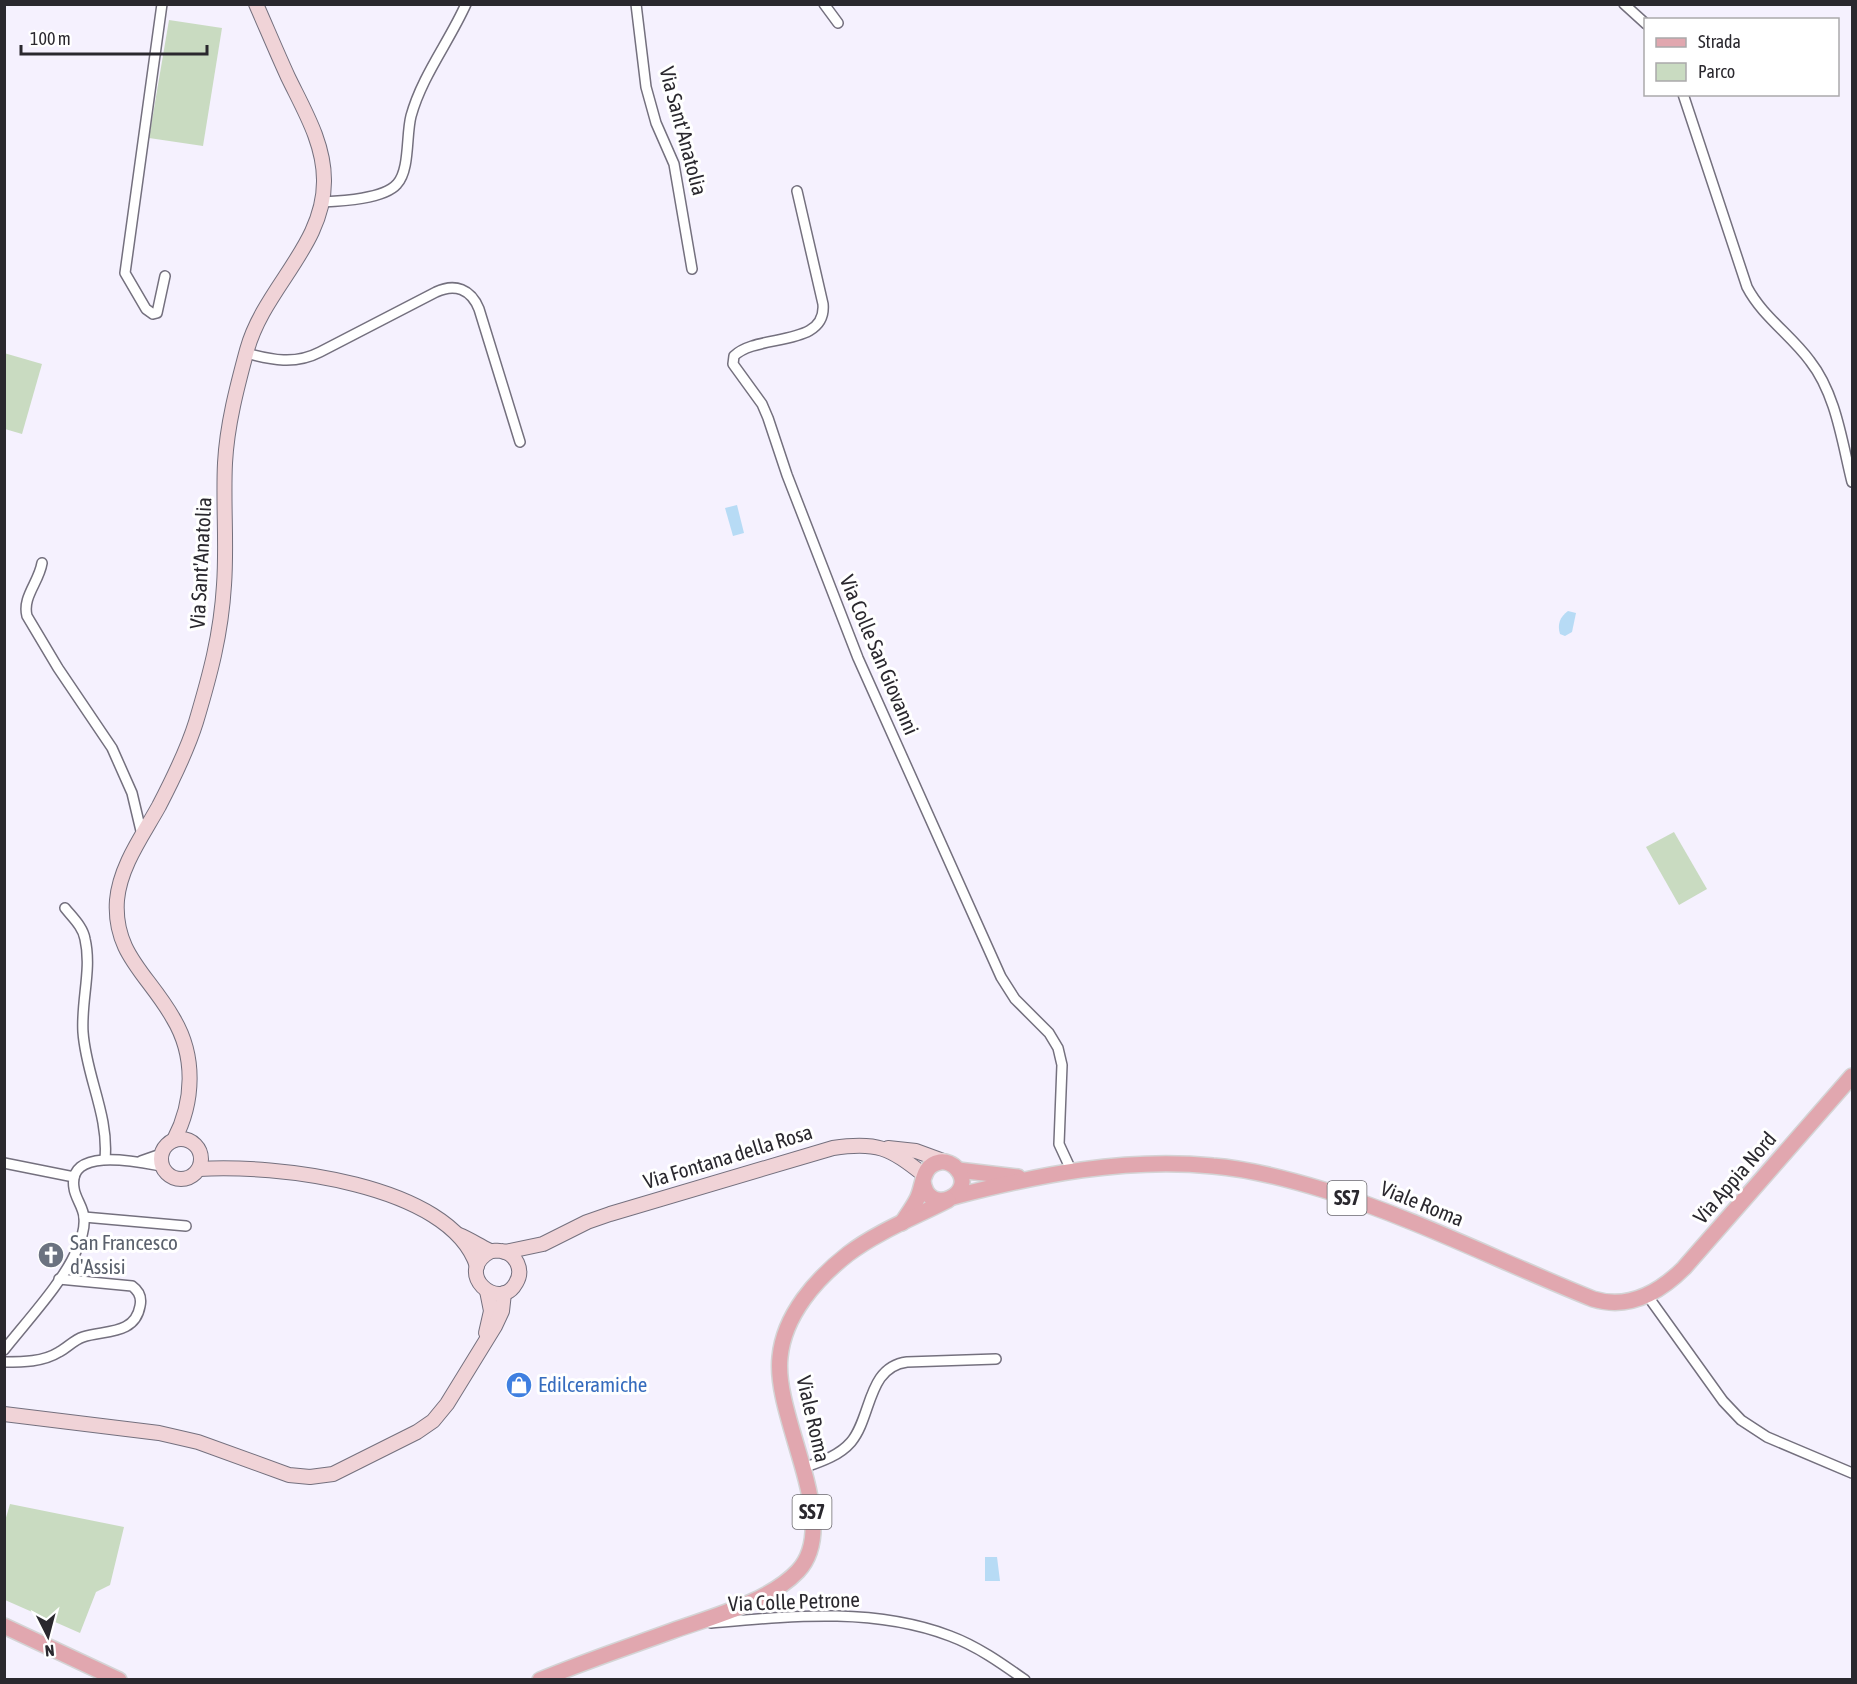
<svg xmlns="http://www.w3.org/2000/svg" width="1857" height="1684" font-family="'Asap Condensed',sans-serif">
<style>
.green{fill:#c9dbc1}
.water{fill:#b7dbf5}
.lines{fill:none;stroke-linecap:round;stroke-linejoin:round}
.minor-casing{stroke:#74707e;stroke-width:12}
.secondary-casing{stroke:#74707e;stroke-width:16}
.primary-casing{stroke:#d4d4d5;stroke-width:18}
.minor{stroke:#fff;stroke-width:9}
.secondary{stroke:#f0d3d7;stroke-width:14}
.primary{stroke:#e1a7af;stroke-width:15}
.labels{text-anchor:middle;stroke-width:6;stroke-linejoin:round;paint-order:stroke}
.shield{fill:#fff;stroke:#6a686d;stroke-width:1.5}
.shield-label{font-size:20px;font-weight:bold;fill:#2a282e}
.street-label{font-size:21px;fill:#2a282e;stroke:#fff}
.worship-label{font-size:21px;fill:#5b616d;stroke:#fff;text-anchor:start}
.shop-label{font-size:21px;fill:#366cbe;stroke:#fff;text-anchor:start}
</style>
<rect width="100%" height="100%" fill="#f5f1fe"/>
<g class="green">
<path d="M169 20 222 28 203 146 149 138Z"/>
<path d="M4 353 42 364 22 434 5 429Z"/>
<path d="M1674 832 1707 889 1679 905 1646 847Z"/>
<path d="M10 1504 124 1527 110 1585 96 1592 80 1633 5 1600V1521Z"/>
</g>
<g class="water">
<path d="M737 505 744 533 733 536 725 508Z"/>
<path d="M1568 611 1576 613 1572 632 1565 636 1560 634C1557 624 1560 617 1568 611Z"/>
<path d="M985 1557H997L1000 1581H985Z"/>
</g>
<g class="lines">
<defs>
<g id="minor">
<path d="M162 4 125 273 146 309 153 314 157 313 165 276"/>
<path d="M636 4 646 87 656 123 674 164 692 269"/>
<path d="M824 4 838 23"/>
<path d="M1624 4 1646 24"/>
<path d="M1683 94 1747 287C1762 316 1791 335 1810 361 1836 394 1842 442 1852 482"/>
<path d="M797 191 823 304C827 348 757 333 734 356L733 364 762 404 768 418 787 475 858 658 1001 977 1015 999 1049 1033 1058 1048 1062 1065 1059 1144 1072 1172"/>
<path d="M322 202C342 201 384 199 397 184 410 170 406 135 411 116 422 76 449 42 466 4"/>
<path d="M246 353C272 360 295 365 320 352L436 292C455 283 471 289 479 309L520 442"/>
<path d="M42 563C39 582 22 597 27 616L58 668 112 748 132 793 142 835"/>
<path d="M65 908C73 918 83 927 85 939 92 969 81 1001 83 1032 86 1076 109 1115 105 1159"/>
<path d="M141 1161 161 1154"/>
<path d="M4 1163 74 1177"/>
<path d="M84 1217 186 1226"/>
<path d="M1647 1295 1723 1401 1741 1420 1767 1437 1852 1473"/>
<path d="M4 1350C26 1322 65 1280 77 1249 81 1240 85 1228 84 1218 84 1208 75 1198 74 1188 67 1146 139 1162 161 1166"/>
<path d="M4 1362C23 1362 43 1362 59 1352 68 1347 74 1340 83 1337 105 1330 135 1335 140 1306 142 1297 139 1291 132 1286L59 1279"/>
<path d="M803 1468C820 1462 839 1456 851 1442 872 1417 867 1367 907 1362L996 1359"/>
<path d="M711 1623C791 1616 873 1607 950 1636 977 1646 1001 1663 1025 1680"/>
</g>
<g id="secondary">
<circle cx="181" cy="1159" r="20"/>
<path d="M174 1140C194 1102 196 1056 173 1018 149 975 113 954 117 900 120 866 143 835 159 806 173 779 187 751 196 722 210 675 221 635 224 585 227 545 223 504 225 463 227 425 237 387 247 350 264 288 325 245 324 180 324 143 304 110 288 77 277 53 267 29 256 4"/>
<path d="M888 1148 916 1151 946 1162"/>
<path d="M199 1169C273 1164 450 1183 477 1266"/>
<path d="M459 1235C469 1239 478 1245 488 1250 492 1252 496 1250 501 1251 516 1253 524 1270 516 1283 499 1314 452 1272 491 1251"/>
<path d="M505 1252 543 1244 587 1222 610 1214 833 1148C877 1141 890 1148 924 1175"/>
<path d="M486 1333 491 1311 487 1291"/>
<path d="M4 1414 159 1433 198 1442 289 1475 310 1477 333 1474 417 1432 433 1421 447 1404 495 1326 502 1311 504 1293"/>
</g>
<g id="primary">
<path d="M958 1170 1018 1177"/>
<path d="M953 1197C1037 1175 1126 1157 1213 1166 1251 1169 1288 1179 1324 1190 1417 1219 1503 1263 1593 1299 1629 1310 1659 1293 1684 1268L1852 1076"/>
<path d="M902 1223C907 1215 913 1207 917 1199 924 1186 921 1165 940 1162 946 1161 953 1164 957 1169 978 1193 928 1219 923 1181"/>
<path d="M4 1626 119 1680"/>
<path d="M540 1680C583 1662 628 1647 672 1631 711 1617 769 1602 798 1571 843 1523 773 1418 780 1357 784 1315 816 1279 848 1254 877 1232 915 1217 948 1200"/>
</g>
</defs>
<use href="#minor" class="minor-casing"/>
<use href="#secondary" class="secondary-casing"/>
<use href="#primary" class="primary-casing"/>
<use href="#minor" class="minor"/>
<use href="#secondary" class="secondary"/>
<use href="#primary" class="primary"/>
</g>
<defs>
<symbol id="church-disc" viewBox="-11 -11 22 22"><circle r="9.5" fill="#6b7280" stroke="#fff"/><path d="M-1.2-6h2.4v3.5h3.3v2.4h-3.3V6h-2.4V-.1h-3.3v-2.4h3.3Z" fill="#fff"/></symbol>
<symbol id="shop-disc" viewBox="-11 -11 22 22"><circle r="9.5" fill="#3f7fe0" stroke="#fff"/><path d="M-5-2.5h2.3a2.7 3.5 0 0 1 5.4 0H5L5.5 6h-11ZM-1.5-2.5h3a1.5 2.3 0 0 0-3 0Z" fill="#fff"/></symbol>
</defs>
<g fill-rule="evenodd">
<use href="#church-disc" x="36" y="1240" width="30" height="30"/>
<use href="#shop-disc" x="504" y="1370" width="30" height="30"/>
</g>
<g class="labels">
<g class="shield">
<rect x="1327.5" y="1181" width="39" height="34" rx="4.5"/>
<rect x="792.5" y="1495" width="39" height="34" rx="4.5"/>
</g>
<g class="shield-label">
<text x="1347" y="1205">SS7</text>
<text x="812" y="1519">SS7</text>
</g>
<g class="street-label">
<text transform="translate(683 131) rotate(75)" y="7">Via Sant'Anatolia</text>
<text transform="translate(201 563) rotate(-87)" y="7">Via Sant'Anatolia</text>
<text transform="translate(879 655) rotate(67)" y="7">Via Colle San Giovanni</text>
<text transform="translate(728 1157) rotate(-17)" y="7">Via Fontana della Rosa</text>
<text transform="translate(1735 1178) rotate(-49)" y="7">Via Appia Nord</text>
<text transform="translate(1422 1204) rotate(22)" y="7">Viale Roma</text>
<text transform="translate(813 1419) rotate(77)" y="7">Viale Roma</text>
<text transform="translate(794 1602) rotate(-2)" y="7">Via Colle Petrone</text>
</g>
<g class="worship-label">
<text x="70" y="1250">San Francesco<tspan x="70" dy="24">d'Assisi</tspan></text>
</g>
<g class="shop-label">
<text x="538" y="1392">Edilceramiche</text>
</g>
</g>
<rect width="1857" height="1684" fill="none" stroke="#2a282e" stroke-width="12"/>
<rect x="1644" y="18" width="195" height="78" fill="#ffffff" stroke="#aaa9ab" stroke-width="1.5"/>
<rect x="1656" y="38" width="30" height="9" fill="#e1a7af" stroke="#aaa9ab" stroke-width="1.5"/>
<text x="1698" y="48" font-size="18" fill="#2a282e">Strada</text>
<rect x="1656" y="63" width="30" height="18" fill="#c9dbc1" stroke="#aaa9ab" stroke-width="1.5"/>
<text x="1698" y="78" font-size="18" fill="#2a282e">Parco</text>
<g transform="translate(48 1636) rotate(174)" stroke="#ffffff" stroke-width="4.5" paint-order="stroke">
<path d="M0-4.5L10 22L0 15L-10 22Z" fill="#2a282e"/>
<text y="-9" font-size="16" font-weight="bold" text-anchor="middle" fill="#2a282e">N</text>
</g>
<path d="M21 45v9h186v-9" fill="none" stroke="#2a282e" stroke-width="3"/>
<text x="30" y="45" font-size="18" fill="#2a282e" stroke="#ffffff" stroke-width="4.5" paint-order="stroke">100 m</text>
</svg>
